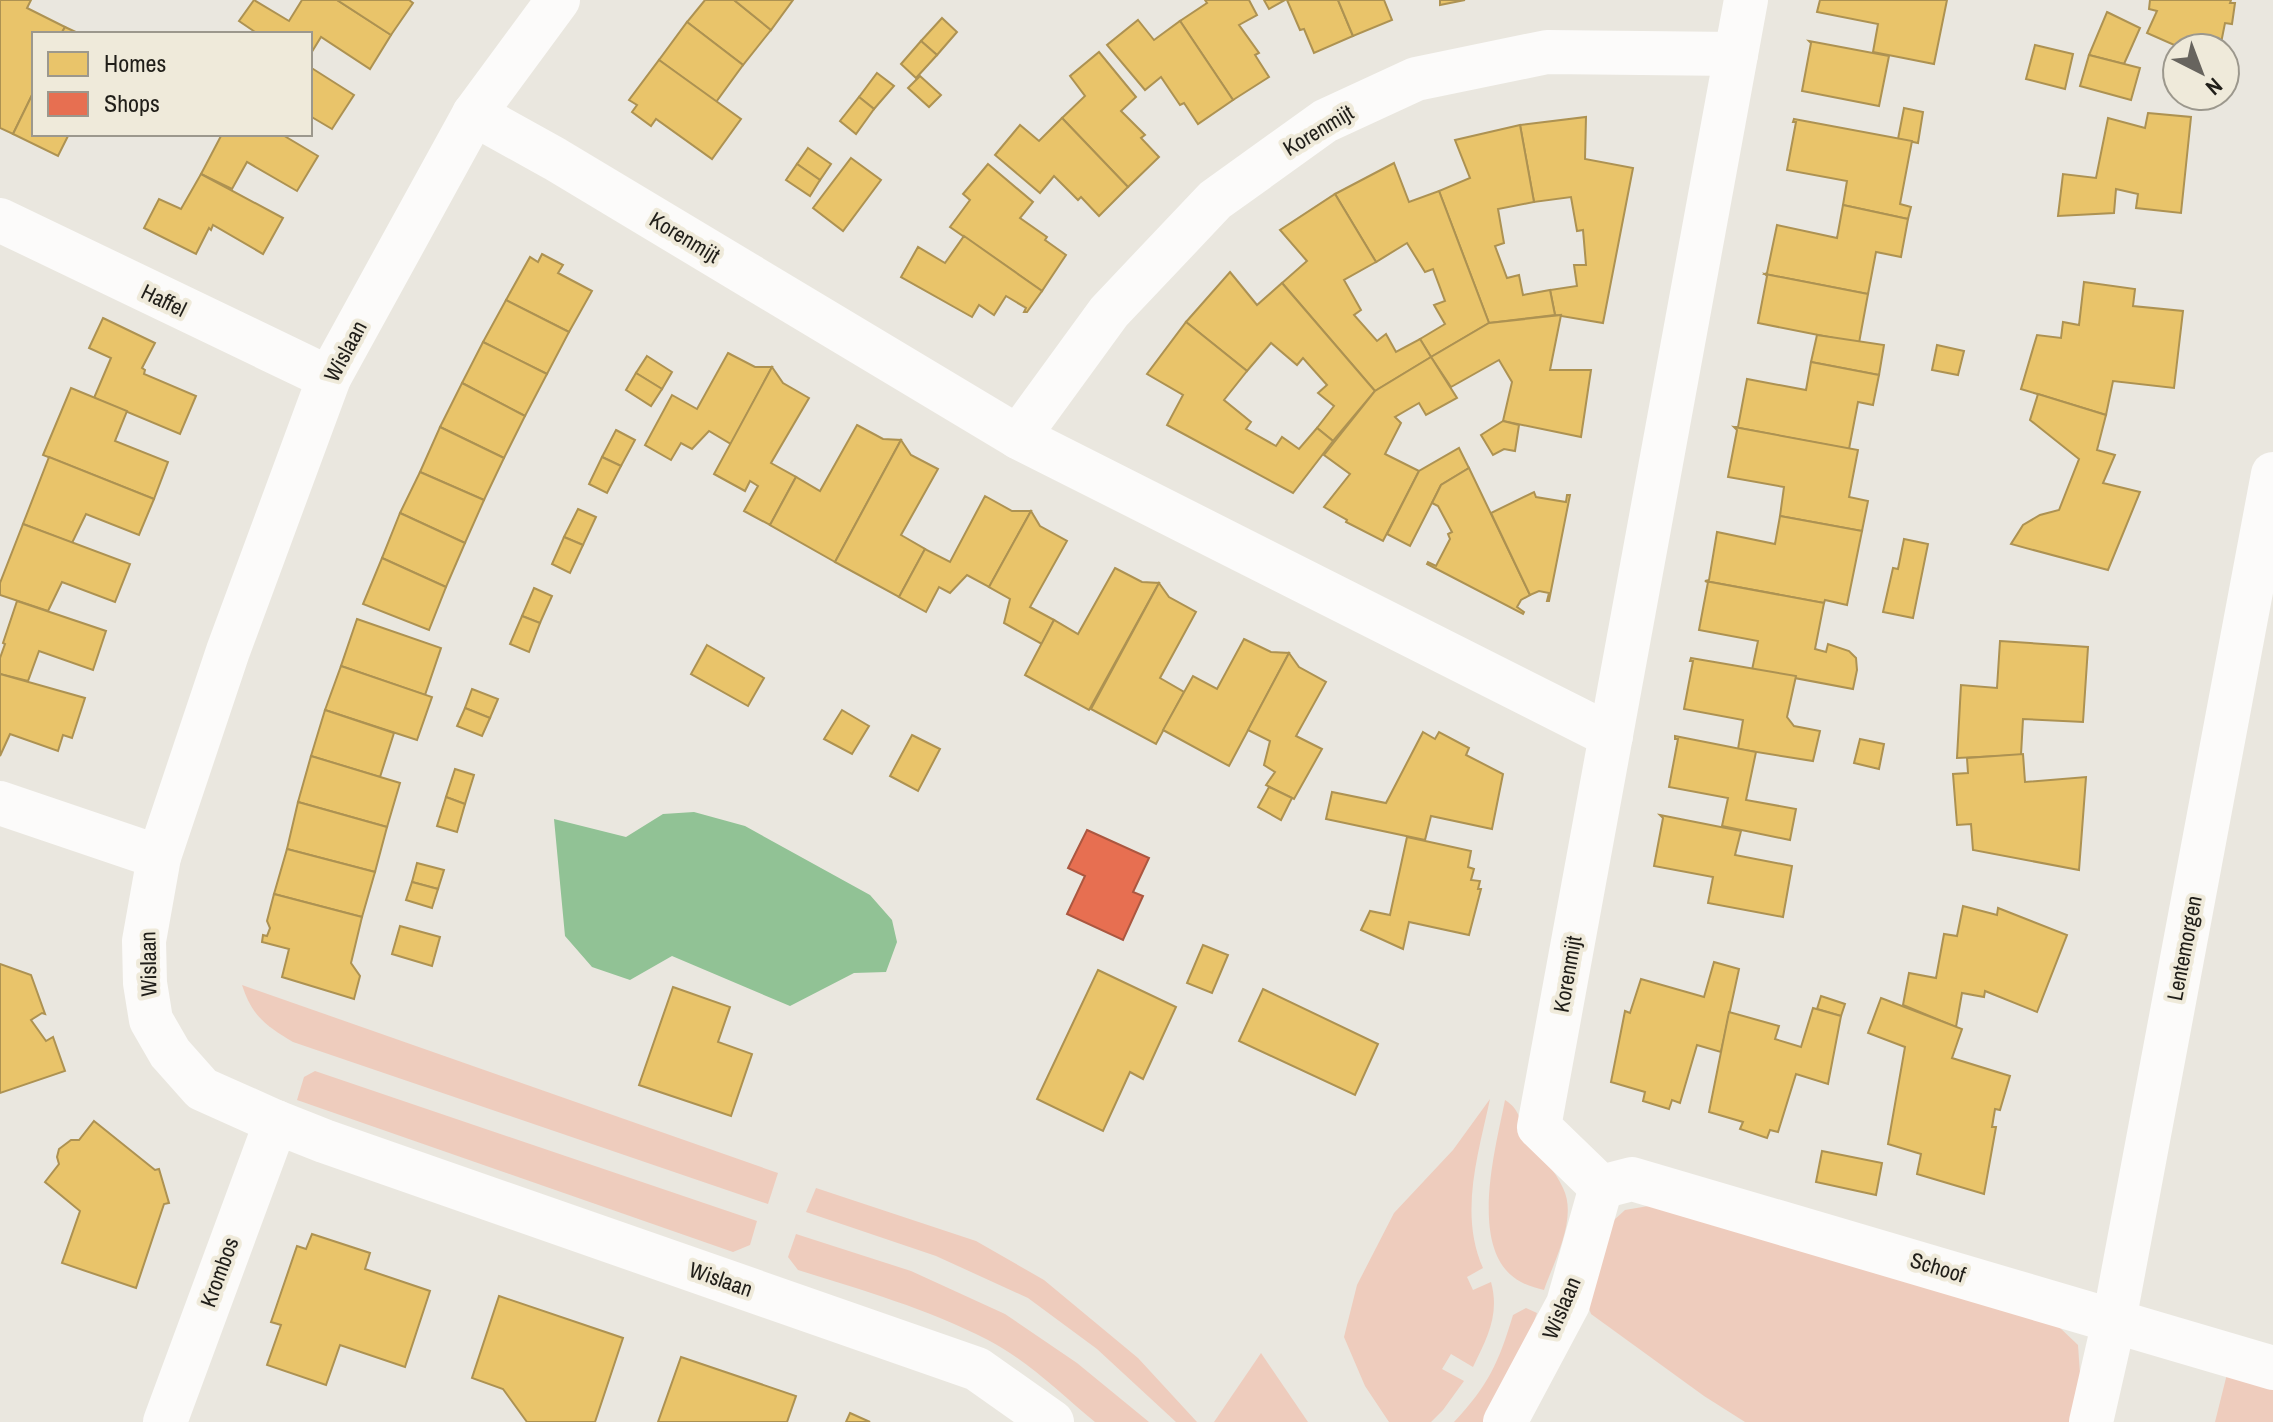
<svg xmlns="http://www.w3.org/2000/svg" width="2273" height="1422" font-family="'Archivo Narrow',sans-serif">
<style>
.green{fill:#eeccbd}
.water{fill:#91c295}
.homes{fill:#e9c46a;stroke:#ad9252;stroke-width:2}
.shops{fill:#e76f51;stroke:#ab5740;stroke-width:2}
.lines{fill:none;stroke-linecap:round;stroke-linejoin:round}
.minor{stroke:#fcfbfa;stroke-width:44}
.labels{text-anchor:middle;stroke-width:8;stroke-linejoin:round;paint-order:stroke}
.street-label{font-size:22px;fill:#201e19;stroke:#efeada}
</style>
<rect width="100%" height="100%" fill="#eae7df"/>
<g class="green">
<path d="M242 985 778 1173 768 1204 293 1042C266 1026 252 1016 242 985Z"/>
<path d="M315 1071 757 1221 750 1245 733 1252 297 1100 304 1077Z"/>
<path d="M1490 1099C1478 1155 1459 1214 1483 1268L1467 1277 1473 1290 1491 1282C1500 1315 1487 1338 1473 1367L1451 1354 1442 1369 1464 1381 1443 1410 1431 1422H1389L1365 1386 1344 1337 1357 1285 1394 1213 1453 1150Z"/>
<path d="M1505 1100C1523 1111 1519 1126 1530 1141 1541 1157 1555 1170 1563 1188 1578 1218 1554 1261 1544 1290 1537 1288 1528 1286 1521 1282 1466 1253 1496 1147 1505 1100Z"/>
<path d="M816 1188 976 1241 1044 1280 1138 1358 1197 1422H1176L1097 1349 1028 1298 936 1256 806 1212Z"/>
<path d="M1660 1204 2057 1325 2078 1345 2080 1374 2070 1422H1745L1704 1396 1591 1314 1585 1298 1603 1230 1625 1210Z"/>
<path d="M796 1234 911 1271 1005 1314 1077 1363 1149 1422H1095C1061 1394 1027 1360 988 1340 928 1309 862 1290 798 1270L788 1257Z"/>
<path d="M1526 1308 1537 1313 1516 1373 1485 1422H1454C1488 1386 1499 1362 1513 1315Z"/>
<path d="M1261 1353 1308 1422H1214Z"/>
<path d="M2227 1374 2273 1388V1422H2215Z"/>
</g>
<path class="water" d="M694 812 745 826 870 895 892 920 897 942 886 972 854 973 790 1006 672 956 630 980 592 967 565 936 554 819 626 837 663 814Z"/>
<g class="homes">
<path d="M0 0H31L27 8 65 27 61 34H34V91L13 134 0 128Z"/>
<path d="M254 0 289 21 302 0H337L391 35 370 69 321 37 310 55V34H258L239 21Z"/>
<path d="M337 0H409L413 3 391 35Z"/>
<path d="M705 0H734L771 30 743 65 687 22Z"/>
<path d="M734 0H793L771 30Z"/>
<path d="M1205 0H1249L1257 15 1239 25 1259 53 1255 55 1269 77 1233 100 1180 21 1207 3Z"/>
<path d="M1264 0H1285L1269 9Z"/>
<path d="M1287 0H1338L1353 36 1314 53 1304 29 1300 30Z"/>
<path d="M1338 0H1384L1392 20 1353 36Z"/>
<path d="M1440 0H1465L1440 5Z"/>
<path d="M1820 0H1947L1934 64 1873 52 1878 24 1817 12Z"/>
<path d="M2150 0H2231L2230 3H2235L2232 24 2225 23 2220 48 2207 45 2206 48H2181L2147 33 2157 11 2149 9Z"/>
<path d="M2107 12 2140 28 2124 64 2089 55Z"/>
<path d="M942 18 957 32 937 55 921 41Z"/>
<path d="M1138 20 1154 40 1180 21 1233 100 1198 124 1184 103 1180 105 1161 77 1145 90 1107 45Z"/>
<path d="M687 22 743 65 716 102 659 60Z"/>
<path d="M65 27 80 34H61Z"/>
<path d="M921 41 937 55 916 78 901 64Z"/>
<path d="M1809 41 1889 56 1879 106 1802 91 1811 43Z"/>
<path d="M2035 45 2073 54 2065 89 2026 79Z"/>
<path d="M1099 52 1136 97 1121 111 1145 135 1141 138 1159 157 1128 187 1062 118 1085 96 1070 76Z"/>
<path d="M2089 55 2140 68 2131 100 2080 86Z"/>
<path d="M659 60 741 119 712 159 656 119 651 126 632 112 637 105 629 100Z"/>
<path d="M310 67 354 95 332 129 310 116Z"/>
<path d="M877 73 894 86 874 109 859 97Z"/>
<path d="M920 76 941 95 929 107 908 88Z"/>
<path d="M34 91V134H69L58 156 13 134Z"/>
<path d="M859 97 874 109 856 134 840 121Z"/>
<path d="M1904 108 1923 112 1918 143 1898 139Z"/>
<path d="M2148 113 2191 117 2181 213 2136 208 2138 194 2116 189 2114 213 2058 216 2063 174 2096 178 2108 118 2145 128Z"/>
<path d="M1586 117 1585 159 1633 168 1603 323 1555 315 1550 290 1577 286 1574 265H1586L1583 230 1577 231 1571 197 1534 202 1520 125Z"/>
<path d="M1062 118 1128 187 1099 216 1081 197 1078 200 1054 176 1040 193 995 155 1020 125 1039 141Z"/>
<path d="M1794 119 1912 141 1900 204 1911 207 1908 219 1843 205 1847 181 1787 170 1796 122H1793Z"/>
<path d="M1520 125 1534 202 1498 209 1504 243 1495 246 1507 278 1519 275 1523 295 1550 290 1555 315 1489 323 1439 191 1470 178 1455 140Z"/>
<path d="M222 134H281L318 156 297 191 247 162 232 189 201 174Z"/>
<path d="M808 148 831 164 820 180 797 164Z"/>
<path d="M851 158 881 180 843 231 813 208Z"/>
<path d="M1394 163 1409 202 1439 191 1489 323 1431 357 1420 339 1445 324 1434 305 1445 301 1433 269 1425 272 1407 243 1376 262 1335 194Z"/>
<path d="M797 164 820 180 810 196 786 180Z"/>
<path d="M988 164 1033 202 1020 218 1047 237 1045 240 1066 255 1042 291 950 227 970 200 963 194Z"/>
<path d="M201 174 283 218 263 254 213 225 211 230 209 228 196 254 144 228 159 199 181 209Z"/>
<path d="M1335 194 1376 262 1344 280 1361 310 1354 315 1377 341 1386 334 1396 352 1420 339 1431 357 1375 391 1282 283 1307 261 1280 230Z"/>
<path d="M1843 205 1908 219 1901 257 1876 252 1868 294 1765 274 1767 273 1777 225 1837 238Z"/>
<path d="M964 236 1042 291 1027 312H1024L1026 308 1006 296 994 315 979 305 972 317 901 277 918 247 945 263Z"/>
<path d="M542 254 563 265 558 273 592 291 569 332 506 300 530 257 538 262Z"/>
<path d="M1230 272 1257 305 1282 283 1375 391 1333 441 1317 428 1334 406 1318 393 1327 385 1303 358 1297 365 1271 343 1247 371 1186 322Z"/>
<path d="M1765 274 1868 294 1859 343 1758 323 1767 276Z"/>
<path d="M2084 282 2135 289 2133 306 2183 311 2174 388 2113 381 2106 415 2021 389 2037 335 2061 338 2063 322 2079 325Z"/>
<path d="M506 300 569 332 547 374 483 342Z"/>
<path d="M1561 315 1550 370H1591L1581 437 1503 421 1512 382 1499 360 1451 387 1431 357 1489 323Z"/>
<path d="M103 318 155 343 142 368 145 370 144 374 196 396 180 434 94 398 111 358 89 348Z"/>
<path d="M1186 322 1247 371 1224 400 1251 422 1246 429 1276 446 1282 437 1299 449 1317 428 1333 441 1293 493 1167 425 1183 395 1147 374Z"/>
<path d="M1817 335 1884 345 1879 375 1811 362Z"/>
<path d="M483 342 547 374 525 416 462 383Z"/>
<path d="M1937 345 1964 351 1958 375 1932 370Z"/>
<path d="M728 353 755 367H772L731 444 709 431 692 449 681 443 671 460 645 445 672 395 697 409Z"/>
<path d="M647 356 672 372 662 389 636 373Z"/>
<path d="M1431 357 1457 398 1426 415 1419 403 1395 417 1401 423 1385 454 1419 471 1383 541 1346 522 1347 520 1324 507 1350 474 1324 455 1375 391Z"/>
<path d="M1811 362 1879 375 1873 405 1858 402 1849 449 1734 427H1738L1747 379 1806 390Z"/>
<path d="M772 367 783 383 809 398 771 463 796 477 770 525 744 511 758 486 750 481 745 491 714 474Z"/>
<path d="M636 373 662 389 651 406 626 390Z"/>
<path d="M462 383 525 416 504 458 440 427Z"/>
<path d="M71 388 127 411 115 441 168 462 154 499 43 455Z"/>
<path d="M2038 394 2106 415 2097 450 2115 455 2103 483 2140 492 2108 570 2011 544 2023 525 2040 515 2059 510 2079 459 2030 420Z"/>
<path d="M1503 421 1519 425 1515 451 1504 449 1493 455 1481 435Z"/>
<path d="M857 425 883 439 901 440 835 562 770 525 796 477 820 491Z"/>
<path d="M440 427 504 458 484 500 420 472Z"/>
<path d="M1734 427 1858 450 1849 497 1868 501 1862 531 1780 516 1784 487 1728 477 1737 430Z"/>
<path d="M616 430 635 440 621 466 602 457Z"/>
<path d="M901 440 911 455 938 469 901 535 925 549 899 597 835 562Z"/>
<path d="M1459 448 1469 468 1441 485 1410 546 1387 534 1419 471Z"/>
<path d="M49 457 154 499 139 535 86 514 72 543 23 524Z"/>
<path d="M602 457 621 466 607 493 589 484Z"/>
<path d="M1469 468 1530 595 1521 600 1517 607 1524 612 1523 614 1427 564 1428 562 1436 566 1450 539 1448 534 1452 532 1438 506 1432 503 1441 485Z"/>
<path d="M420 472 484 500 465 543 400 513Z"/>
<path d="M1534 492 1536 497 1566 502 1567 495H1570L1549 601H1547L1549 593 1539 591 1530 595 1491 513Z"/>
<path d="M985 496 1012 511H1031L989 587 967 575 950 593 939 587 926 612 899 597 925 549 950 562Z"/>
<path d="M578 509 596 517 583 545 564 537Z"/>
<path d="M1031 511 1040 526 1067 541 1030 607 1054 620 1042 644 1004 623 1010 599 989 587Z"/>
<path d="M400 513 465 543 446 587 382 558Z"/>
<path d="M1780 516 1862 531 1847 605 1825 600 1824 603 1705 581 1709 580 1717 532 1775 544Z"/>
<path d="M23 524 130 564 115 602 62 582 48 611 0 595V583Z"/>
<path d="M564 537 583 545 570 573 552 564Z"/>
<path d="M1904 539 1928 544 1913 618 1883 612 1893 568 1898 569Z"/>
<path d="M382 558 446 587 429 630 363 604Z"/>
<path d="M1115 568 1142 582 1159 583 1089 710 1025 675 1054 620 1078 634Z"/>
<path d="M1705 581 1824 603 1815 649 1826 652 1828 644 1849 651 1856 658 1857 670 1853 689 1752 670 1758 641 1699 630 1708 582Z"/>
<path d="M1159 583 1169 597 1196 612 1160 678 1184 692 1156 744 1091 709Z"/>
<path d="M534 588 552 596 540 623 522 616Z"/>
<path d="M17 601 106 631 93 670 39 651 28 681 0 674V658L5 644 3 643Z"/>
<path d="M522 616 540 623 529 652 510 644Z"/>
<path d="M357 619 441 648 425 695 341 666Z"/>
<path d="M1244 639 1271 652 1289 653 1229 766 1163 730 1193 676 1217 689Z"/>
<path d="M2000 641 2088 647 2083 722 2023 719 2021 755 1957 758 1961 685 1997 688Z"/>
<path d="M707 645 764 678 748 706 691 674Z"/>
<path d="M1289 653 1299 667 1326 682 1296 736 1322 749 1294 799 1266 785 1275 772 1264 765 1270 741 1248 730Z"/>
<path d="M1691 658 1796 676 1787 717 1794 726 1820 731 1813 761 1738 749 1743 720 1684 709 1693 661H1690Z"/>
<path d="M341 666 432 697 417 740 325 710Z"/>
<path d="M0 674 85 698 72 738 63 735 58 751 10 734 0 756Z"/>
<path d="M472 689 498 699 490 718 465 708Z"/>
<path d="M465 708 490 718 482 736 457 726Z"/>
<path d="M325 710 394 733 380 777 311 756Z"/>
<path d="M842 710 869 726 852 754 824 739Z"/>
<path d="M1423 732 1435 739 1439 732 1469 748 1466 755 1503 774 1492 829 1431 816 1425 840 1326 819 1332 792 1386 803Z"/>
<path d="M912 735 940 749 918 791 890 776Z"/>
<path d="M1675 736 1756 752 1746 800 1796 809 1790 840 1722 826 1728 798 1669 787 1678 739H1675Z"/>
<path d="M1860 739 1884 744 1879 769 1854 763Z"/>
<path d="M2023 754 2025 782 2086 777 2079 870 1973 850 1971 824 1957 825 1953 774 1968 773 1967 758Z"/>
<path d="M311 756 400 783 387 827 298 802Z"/>
<path d="M455 769 474 775 465 804 446 797Z"/>
<path d="M1269 787 1292 798 1281 820 1258 807Z"/>
<path d="M446 797 465 804 457 832 437 826Z"/>
<path d="M298 802 387 827 375 872 287 849Z"/>
<path d="M1660 815 1741 831 1735 855 1792 866 1783 917 1708 903 1713 877 1654 866 1663 818Z"/>
<path d="M1407 837 1471 851 1468 867 1474 869 1471 880 1480 881 1478 889H1481L1469 935 1409 922 1403 949 1361 930 1370 911 1390 915Z"/>
<path d="M287 849 375 872 362 917 274 894Z"/>
<path d="M417 863 444 870 438 889 412 882Z"/>
<path d="M412 882 438 889 432 908 406 900Z"/>
<path d="M274 894 362 917 351 963 360 976 354 999 282 977 289 949 262 942 263 935 267 936 270 928 267 921Z"/>
<path d="M1963 906 1997 915 1998 908 2067 935 2037 1012 1985 991 1984 997 1962 993 1956 1027 1903 1005 1909 973 1936 978 1944 934 1957 936Z"/>
<path d="M400 926 440 937 432 966 392 954Z"/>
<path d="M1203 945 1228 955 1212 993 1187 983Z"/>
<path d="M1714 962 1739 969 1721 1052 1697 1045 1680 1103 1672 1100 1669 1109 1643 1101 1645 1092 1611 1082 1625 1011 1630 1013 1641 979 1704 997Z"/>
<path d="M0 964 31 975 45 1014 42 1013 31 1020 46 1041 53 1037 65 1071 0 1093Z"/>
<path d="M1098 970 1176 1007 1143 1079 1130 1072 1103 1131 1037 1099Z"/>
<path d="M673 987 730 1007 718 1042 752 1054 731 1116 639 1085Z"/>
<path d="M1263 989 1378 1044 1355 1095 1239 1041Z"/>
<path d="M1821 996 1845 1004 1841 1016 1817 1009Z"/>
<path d="M1881 998 1962 1029 1952 1058 2010 1076 2000 1110 1995 1109 1992 1127H1996L1984 1194 1917 1174 1921 1154 1888 1144 1905 1047 1868 1033Z"/>
<path d="M1813 1008 1841 1016 1828 1084 1796 1074 1778 1132 1770 1130 1767 1138 1740 1129 1743 1122 1709 1112 1729 1012 1779 1026 1775 1039 1801 1047Z"/>
<path d="M94 1121 155 1170 159 1169 169 1203 164 1204 136 1288 62 1263 80 1211 45 1182 59 1164 57 1157 59 1149 71 1140H79Z"/>
<path d="M1822 1151 1882 1163 1876 1195 1816 1182Z"/>
<path d="M312 1234 370 1253 365 1269 430 1291 405 1367 340 1345 326 1385 267 1365 281 1325 271 1322 297 1246 306 1249Z"/>
<path d="M499 1296 623 1338 595 1422H527L503 1389 472 1378Z"/>
<path d="M681 1357 796 1396 787 1422H658Z"/>
<path d="M850 1413 870 1422H846Z"/>
</g>
<path class="shops" d="M1087 830 1149 858 1133 892 1143 896 1123 940 1067 914 1085 876 1068 868Z"/>
<g class="lines">
<g class="minor">
<path d="M558 0 474 114 329 378 228 651 159 857 144 941 145 983 151 1020 170 1053 202 1089 276 1122 324 1141 977 1369 1052 1422"/>
<path d="M474 114 555 159 1018 437 1611 736"/>
<path d="M0 220 329 378"/>
<path d="M1018 437 1109 312 1215 200 1325 121 1416 79 1547 52 1736 54"/>
<path d="M0 803 159 857"/>
<path d="M1601 1187 1539 1127 1746 0"/>
<path d="M1601 1187 1632 1179 2273 1368"/>
<path d="M165 1422 276 1122"/>
<path d="M1505 1422 1568 1304 1601 1187"/>
<path d="M2091 1422 2114 1321 2273 474"/>
</g>
</g>
<g class="labels">
<g class="street-label">
<text transform="translate(1318 130) rotate(-31)" y="8">Korenmijt</text>
<text transform="translate(685 237) rotate(31)" y="8">Korenmijt</text>
<text transform="translate(164 300) rotate(26)" y="8">Haffel</text>
<text transform="translate(345 351) rotate(-62)" y="8">Wislaan</text>
<text transform="translate(2184 948) rotate(-79)" y="8">Lentemorgen</text>
<text transform="translate(148 964) rotate(-91)" y="8">Wislaan</text>
<text transform="translate(1567 974) rotate(-80)" y="8">Korenmijt</text>
<text transform="translate(1938 1267) rotate(17)" y="8">Schoof</text>
<text transform="translate(219 1272) rotate(-70)" y="8">Krombos</text>
<text transform="translate(721 1279) rotate(19)" y="8">Wislaan</text>
<text transform="translate(1561 1308) rotate(-67)" y="8">Wislaan</text>
</g>
</g>
<rect x="32" y="32" width="280" height="104" fill="#efeada" stroke="#9c988d" stroke-width="2"/>
<rect x="48" y="52" width="40" height="24" fill="#e9c46a" stroke="#9c988d" stroke-width="2"/>
<text x="104" y="72" font-size="24" fill="#201e19">Homes</text>
<rect x="48" y="92" width="40" height="24" fill="#e76f51" stroke="#9c988d" stroke-width="2"/>
<text x="104" y="112" font-size="24" fill="#201e19">Shops</text>
<g transform="translate(2201 72) rotate(138)"><circle r="38" fill="#efeada" stroke="#9c988d" stroke-width="2"/>
<path d="M0-6L14 30L0 20L-14 30Z" fill="#67645e"/>
<text y="-12" font-size="22" font-weight="bold" text-anchor="middle" fill="#201e19">N</text>
</g>
</svg>
